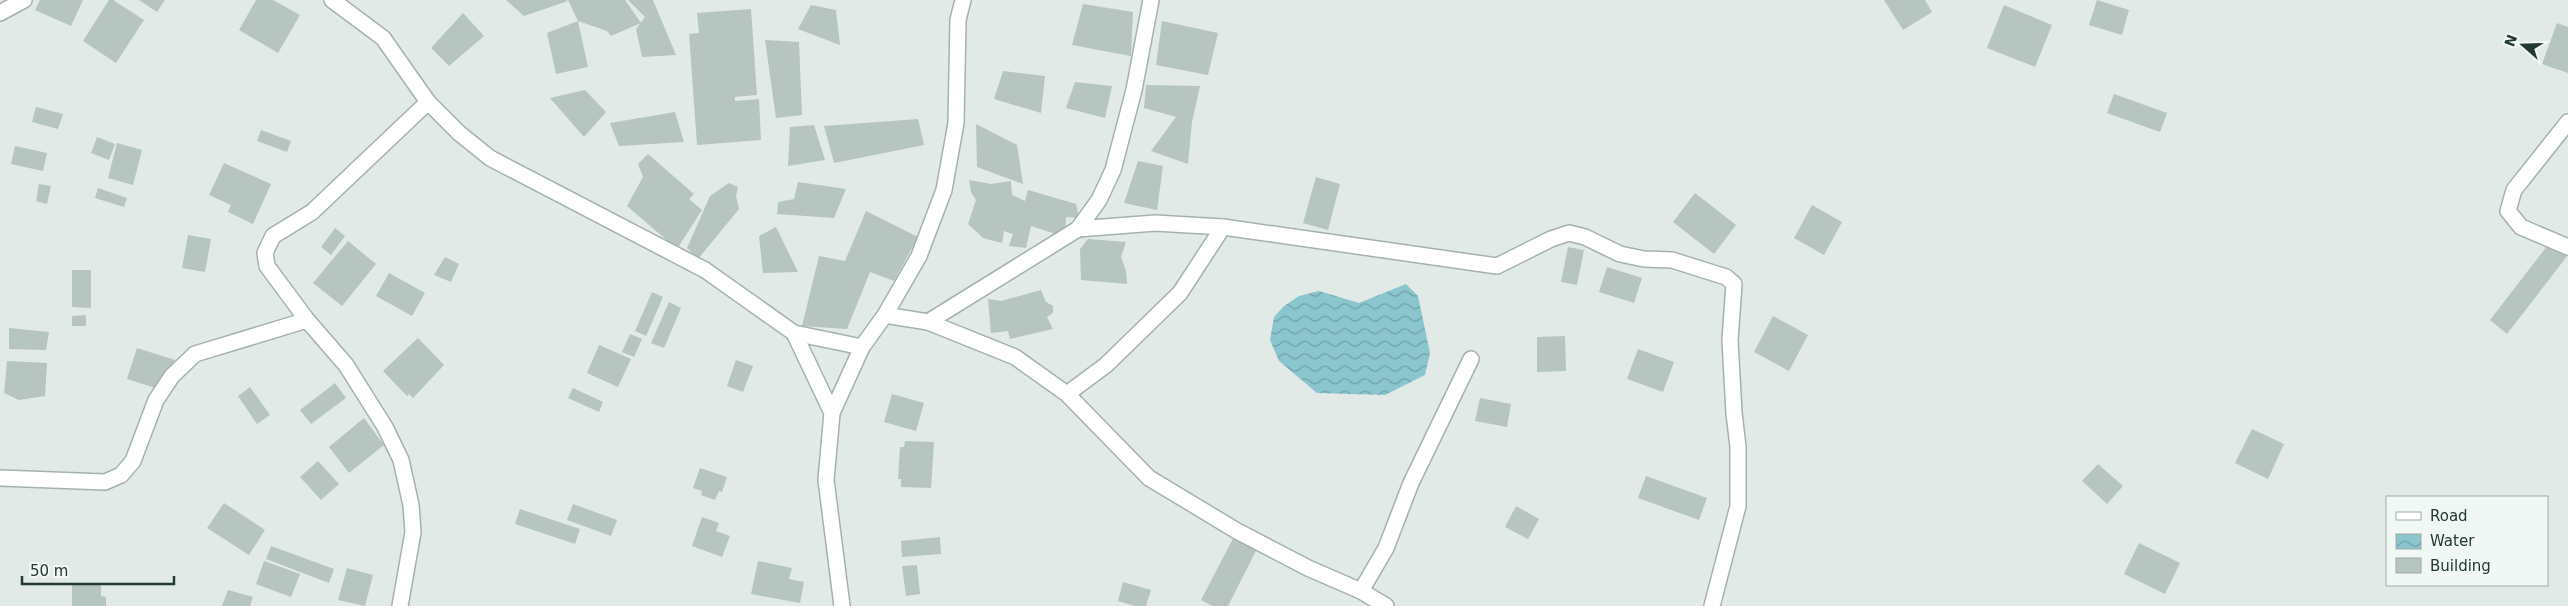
<svg xmlns="http://www.w3.org/2000/svg" width="2568" height="606" font-family="'DejaVu Sans',sans-serif">
<style>
.water{fill:url(#water-waves)}
.building{fill:#b6c5bf}
.lines{fill:none;stroke-linecap:round;stroke-linejoin:round}
.minor-casing{stroke:#a4b2ad;stroke-width:18}
.minor{stroke:#fff;stroke-width:15}
</style>
<defs>
<pattern id="water-waves" width="16" height="10" patternUnits="userSpaceOnUse" patternTransform="scale(1.25)"><rect width="16" height="10" fill="#8bc5cd"/><path d="M0 5q4-4 8 0t8 0" fill="none" stroke="#71a1a7"/></pattern>
</defs>
<rect width="100%" height="100%" fill="#e1eae6"/>
<path class="water" d="M1406 284 1418 296 1430 353 1425 375 1385 395 1317 393 1279 361 1270 340 1274 317 1284 306 1299 296 1319 291 1359 303Z"/>
<g class="building">
<path d="M40 0H83L71 26 35 10Z"/>
<path d="M109 0H113L144 20 116 63 83 41Z"/>
<path d="M139 0H165L157 12Z"/>
<path d="M256 0H273L300 15 278 53 239 30Z"/>
<path d="M506 0H566L568 1 524 16Z"/>
<path d="M568 0H625L641 23 611 36 607 31 578 21Z"/>
<path d="M628 0H653L676 55 642 57 636 29 645 17Z"/>
<path d="M1884 0H1925L1932 12 1903 30Z"/>
<path d="M2097 0 2129 10 2122 35 2089 25Z"/>
<path d="M1083 4 1133 12 1131 56 1072 45Z"/>
<path d="M811 5 836 10 840 45 798 29Z"/>
<path d="M2004 5 2052 25 2035 67 1987 48Z"/>
<path d="M751 9 757 95 735 97V101L759 99 761 140 697 145 689 34 699 33 697 13Z"/>
<path d="M463 13 484 36 449 66 431 48Z"/>
<path d="M578 21 588 67 556 74 547 33Z"/>
<path d="M1162 21 1218 33 1208 75 1156 65Z"/>
<path d="M2557 23 2568 27V73L2542 64Z"/>
<path d="M765 40 799 42 802 115 776 118Z"/>
<path d="M1003 71 1045 76 1041 113 994 99Z"/>
<path d="M1075 82 1112 86 1105 118 1066 108Z"/>
<path d="M1146 85 1200 86 1192 122 1188 164 1151 151 1176 117 1144 108Z"/>
<path d="M585 90 606 112 584 137 550 98Z"/>
<path d="M2114 94 2167 113 2160 132 2107 113Z"/>
<path d="M36 107 63 114 58 129 32 122Z"/>
<path d="M675 112 684 142 619 146 610 123Z"/>
<path d="M918 119 924 145 834 163 824 126Z"/>
<path d="M976 124 1017 145 1023 184 977 167Z"/>
<path d="M814 125 825 160 788 166 790 127Z"/>
<path d="M261 130 291 141 287 152 257 141Z"/>
<path d="M97 137 115 144 109 160 91 153Z"/>
<path d="M117 143 142 150 133 185 108 178Z"/>
<path d="M15 146 47 153 43 171 11 164Z"/>
<path d="M648 154 694 194 689 199 702 210 677 249 627 206 643 177 638 164Z"/>
<path d="M1138 161 1163 166 1157 210 1124 203Z"/>
<path d="M224 163 271 184 253 224 228 212 231 205 209 195Z"/>
<path d="M1316 177 1340 184 1328 230 1303 223Z"/>
<path d="M969 180 991 184 1011 181 1012 195 1025 201 1028 190 1076 204 1079 218 1066 217 1065 237 1031 226 1026 248 1009 246 1013 234 1004 231 1002 243 983 238 968 224 976 200 971 192Z"/>
<path d="M798 182 846 189 834 218 777 214 778 202 794 199Z"/>
<path d="M729 183 738 187 736 196 739 209 698 259 687 248 710 196Z"/>
<path d="M39 184 51 186 47 204 36 201Z"/>
<path d="M98 188 127 198 124 207 95 198Z"/>
<path d="M1695 193 1736 225 1714 254 1673 222Z"/>
<path d="M1812 205 1842 222 1824 255 1794 238Z"/>
<path d="M866 211 918 237 894 281 870 272 847 329 802 326 819 256 845 261Z"/>
<path d="M776 227 798 272 763 273 759 236Z"/>
<path d="M335 228 345 236 331 255 321 247Z"/>
<path d="M188 235 211 239 205 272 182 268Z"/>
<path d="M1088 239 1126 242 1121 257 1126 271 1127 284 1081 280 1080 249Z"/>
<path d="M348 241 376 264 342 306 313 283Z"/>
<path d="M2551 241 2568 255 2507 334 2490 320Z"/>
<path d="M1568 247 1584 250 1577 285 1561 282Z"/>
<path d="M445 257 459 264 451 282 434 275Z"/>
<path d="M1607 267 1642 278 1634 303 1599 292Z"/>
<path d="M72 270H91V308L72 307Z"/>
<path d="M389 273 425 293 412 316 376 296Z"/>
<path d="M1041 290 1046 302 1053 306V313L1047 317 1053 329 1010 339 1008 331 991 333 988 299 1001 301Z"/>
<path d="M652 292 663 297 646 336 635 331Z"/>
<path d="M669 302 681 308 664 348 651 343Z"/>
<path d="M86 315V326H72V316Z"/>
<path d="M1773 316 1808 335 1789 371 1754 352Z"/>
<path d="M9 328 49 332 46 350 9 349Z"/>
<path d="M630 334 642 339 634 357 622 352Z"/>
<path d="M1565 336 1566 371 1537 372V337Z"/>
<path d="M418 338 444 365 413 398 409 394 407 396 383 371Z"/>
<path d="M599 345 631 359 618 387 587 373Z"/>
<path d="M137 348 175 360 165 391 127 379Z"/>
<path d="M1638 349 1674 362 1663 392 1627 379Z"/>
<path d="M736 360 753 366 743 392 727 386Z"/>
<path d="M7 361 47 363 45 396 19 400 4 393Z"/>
<path d="M335 383 346 398 311 424 300 410Z"/>
<path d="M250 387 270 415 257 424 238 396Z"/>
<path d="M573 388 603 402 599 412 568 398Z"/>
<path d="M892 394 924 403 916 431 884 422Z"/>
<path d="M1480 398 1511 404 1507 427 1475 421Z"/>
<path d="M364 418 384 445 349 473 329 447Z"/>
<path d="M2252 429 2284 444 2268 479 2235 463Z"/>
<path d="M905 441 934 442 931 488 901 487V479H898L900 447H904Z"/>
<path d="M318 461 339 484 321 500 300 477Z"/>
<path d="M2098 464 2123 486 2107 504 2082 481Z"/>
<path d="M700 468 727 477 722 492 719 491 715 500 701 495 702 491 693 488Z"/>
<path d="M1646 476 1707 498 1699 520 1638 498Z"/>
<path d="M224 503 265 530 249 555 207 528Z"/>
<path d="M573 504 617 520 611 536 567 520Z"/>
<path d="M1516 506 1539 519 1528 539 1505 527Z"/>
<path d="M520 509 580 529 575 544 515 524Z"/>
<path d="M702 517 719 523 716 531 730 536 722 557 692 546Z"/>
<path d="M1237 531 1260 543 1228 606H1212L1201 600Z"/>
<path d="M940 537 941 554 902 557 901 541Z"/>
<path d="M2139 543 2180 563 2165 594 2124 574Z"/>
<path d="M271 546 334 569 329 583 266 559Z"/>
<path d="M264 561 300 574 291 597 256 584Z"/>
<path d="M758 561 792 568 789 579 804 582 800 603 751 594Z"/>
<path d="M917 565 920 594 906 596 902 566Z"/>
<path d="M347 568 373 575 365 606 338 600Z"/>
<path d="M1123 582 1151 590 1146 606H1135L1118 601Z"/>
<path d="M72 584H101V596L106 597V606H72Z"/>
<path d="M228 590 253 597 250 606H222Z"/>
</g>
<g class="lines">
<defs>
<g id="minor">
<path d="M332 0 383 38 428 102 459 133 490 158 705 270 794 333 862 347"/>
<path d="M0 13 24 0"/>
<path d="M2568 122 2514 190 2508 211 2521 227 2568 247"/>
<path d="M1078 229 1155 223 1223 227 1497 266 1551 239 1569 233 1585 237 1620 254 1644 259 1672 260 1726 277 1734 284 1730 340 1734 413 1738 447V506L1712 606"/>
<path d="M885 315 928 322 1015 357 1067 394 1149 478 1237 531 1308 568 1361 591 1386 606"/>
<path d="M928 322 1078 229 1099 200 1113 170 1134 90 1151 0"/>
<path d="M794 333 832 413"/>
<path d="M1067 394 1106 365 1180 293 1223 227"/>
<path d="M0 478 105 482 121 475 133 461 156 400 172 376 195 354 307 320"/>
<path d="M1361 591 1386 548 1411 483 1471 359"/>
<path d="M400 606 413 532 411 505 401 460 385 427 346 365 307 320 267 266 265 253 273 236 312 212 428 102"/>
<path d="M842 606 826 480 832 413 862 347 885 315 919 256 944 190 956 123 958 20 963 0"/>
</g>
</defs>
<use href="#minor" class="minor-casing"/>
<use href="#minor" class="minor"/>
</g>
<rect x="2386" y="496" width="162" height="90" fill="#f1f7f4" stroke="#9eaba7"/>
<rect x="2396" y="512" width="25" height="8" fill="#ffffff" stroke="#9eaba7"/>
<text x="2430" y="521" font-size="15" fill="#223a33">Road</text>
<rect x="2396" y="534" width="25" height="15" fill="url(#water-waves)" stroke="#9eaba7"/>
<text x="2430" y="546" font-size="15" fill="#223a33">Water</text>
<rect x="2396" y="558" width="25" height="15" fill="#b6c5bf" stroke="#9eaba7"/>
<text x="2430" y="571" font-size="15" fill="#223a33">Building</text>
<g transform="translate(2523 45) rotate(290)" stroke="#f1f7f4" stroke-width="4" paint-order="stroke">
<path d="M0-4L9 19L0 12L-9 19Z" fill="#223a33"/>
<text y="-8" font-size="14" font-weight="bold" text-anchor="middle" fill="#223a33">N</text>
</g>
<path d="M22 576v8h152v-8" fill="none" stroke="#223a33" stroke-width="2.5"/>
<text x="30" y="576" font-size="15" fill="#223a33" stroke="#f1f7f4" stroke-width="4" paint-order="stroke">50 m</text>
</svg>
